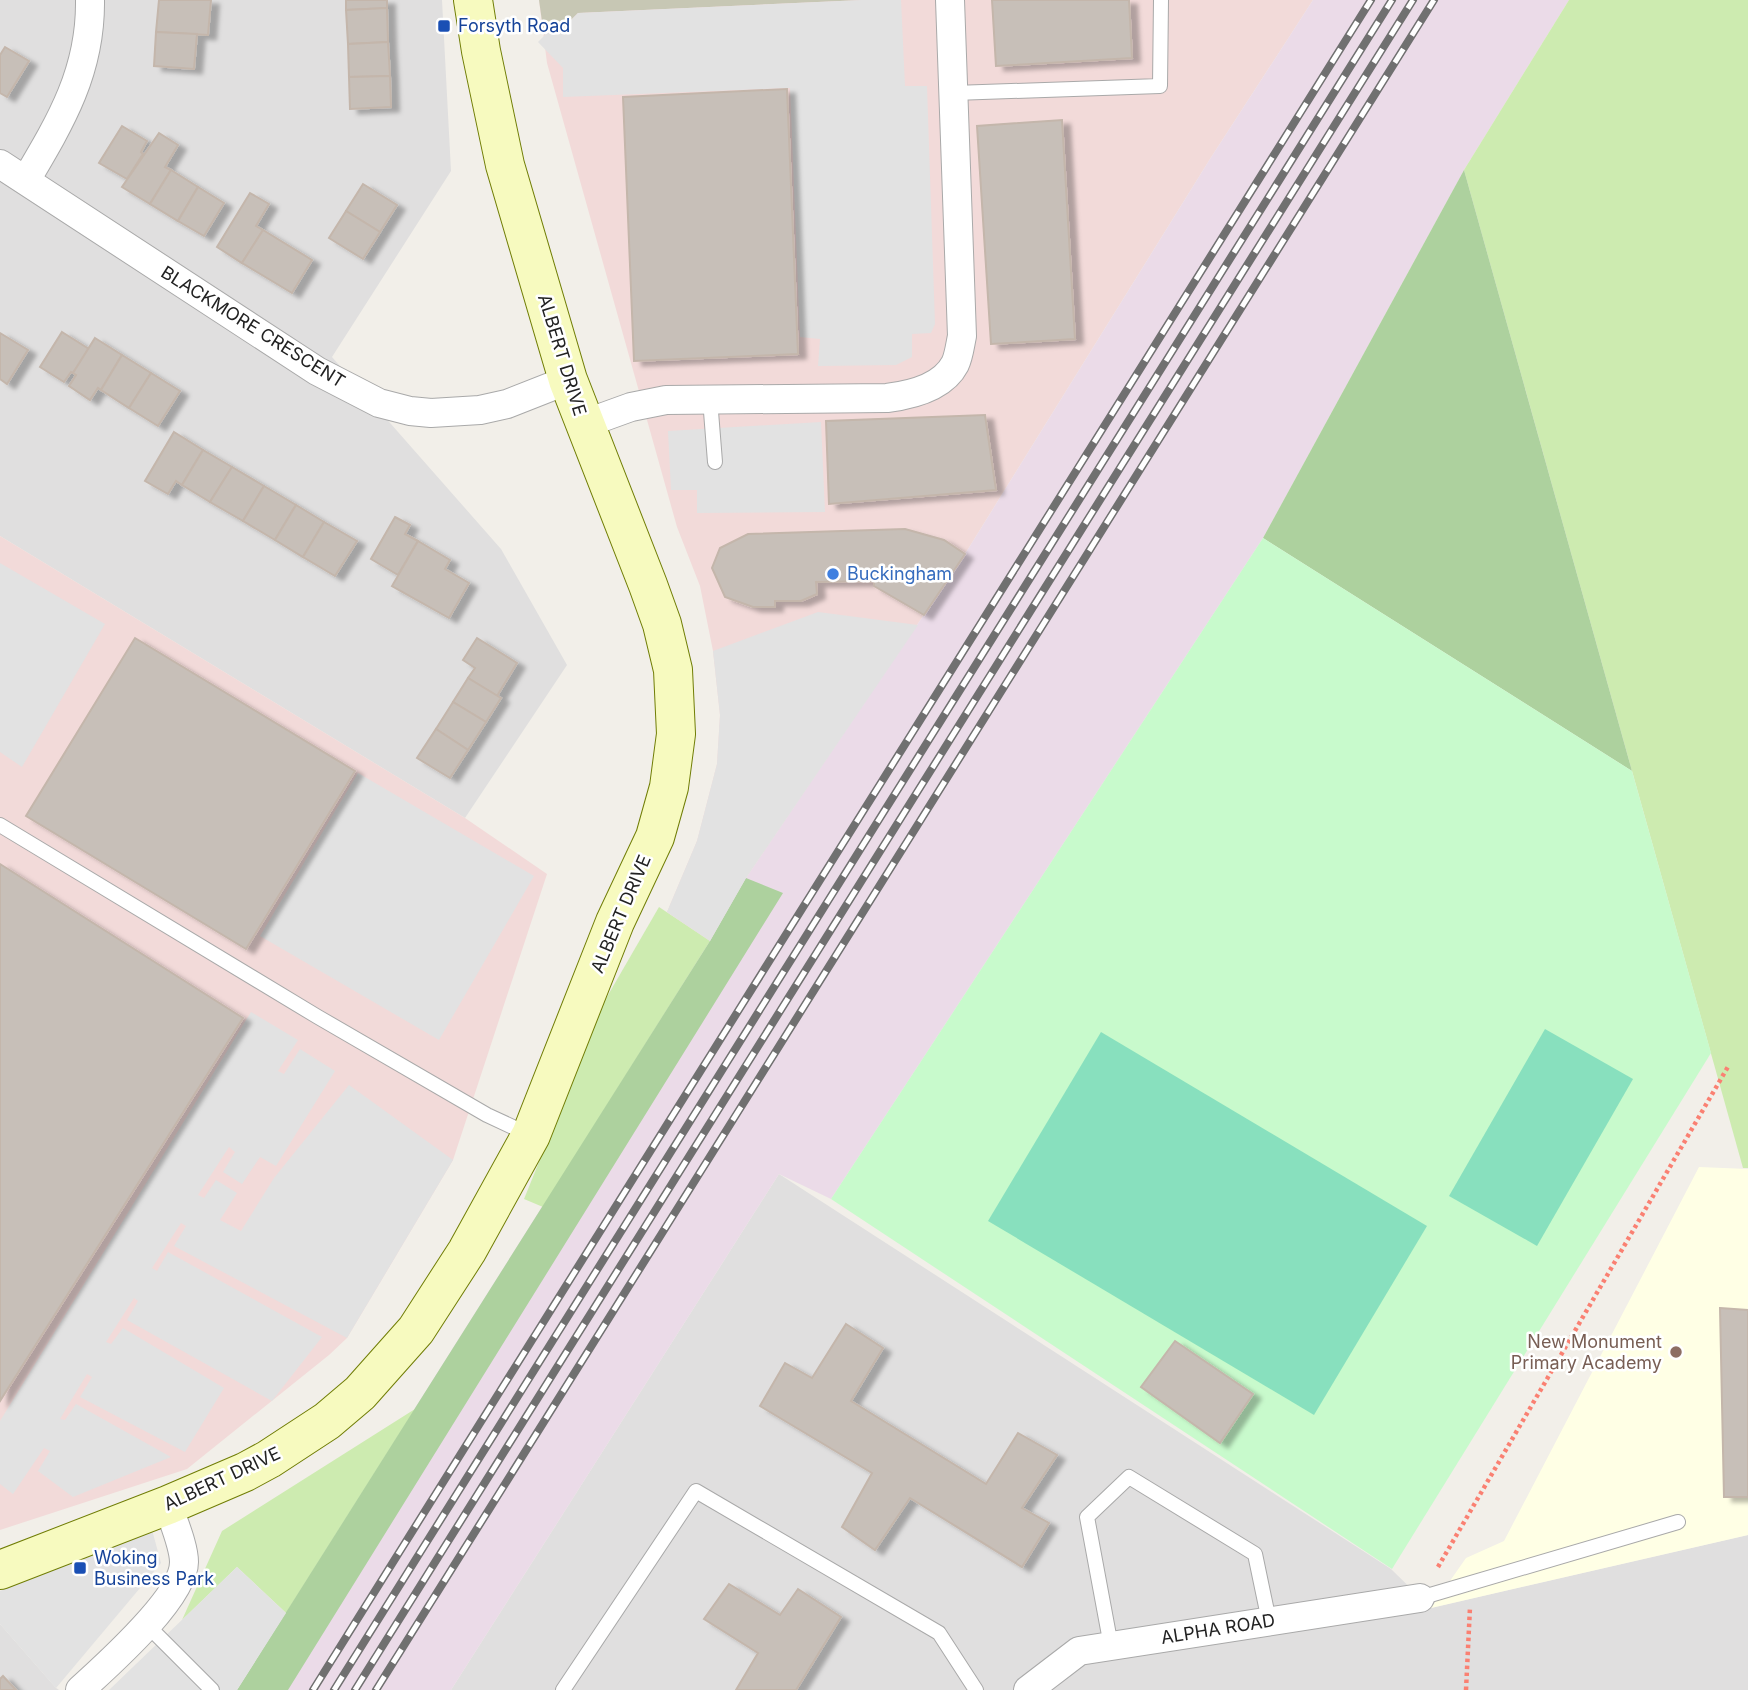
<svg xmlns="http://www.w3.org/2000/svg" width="1748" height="1690" font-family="Inter,sans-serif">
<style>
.residential{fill:#e0dfdf}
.commercial{fill:#f2dad9}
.industrial{fill:#ebdbe8}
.education{fill:#ffffe5}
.construction{fill:#c7c7b4}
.grass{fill:#cdebb0}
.forest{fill:#add19e}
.park{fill:#c8facc}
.pitch{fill:#88e0be}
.parking{fill:#e2e2e2}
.building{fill:#c7bfb8;stroke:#c4b6ab;stroke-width:2;filter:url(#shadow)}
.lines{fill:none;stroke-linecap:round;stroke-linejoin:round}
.lane-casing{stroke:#a9a9a9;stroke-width:16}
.street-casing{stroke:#a9a9a9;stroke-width:30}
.secondary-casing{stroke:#707d05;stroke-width:40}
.path{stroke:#fa8072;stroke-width:4.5;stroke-dasharray:3.5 3.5;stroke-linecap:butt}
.lane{stroke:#fff;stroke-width:14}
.street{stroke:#fff;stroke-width:28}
.secondary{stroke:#f7fabf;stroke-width:38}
.rail-casing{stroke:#707070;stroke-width:8}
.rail{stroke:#fff;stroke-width:5;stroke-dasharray:16;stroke-linecap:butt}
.transit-dot{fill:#1a4fb4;stroke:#fff;stroke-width:2.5}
.shop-dot{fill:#3f7fe0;stroke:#fff;stroke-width:2.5}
.education-dot{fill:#8d6e63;stroke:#fff;stroke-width:2.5}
.labels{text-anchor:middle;stroke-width:5;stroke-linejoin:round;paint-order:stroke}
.transit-label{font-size:18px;fill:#164399;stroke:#fff;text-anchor:start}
.street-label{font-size:18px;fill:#222;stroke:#fff}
.shop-label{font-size:18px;fill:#366cbe;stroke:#fff;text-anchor:start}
.education-label{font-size:18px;fill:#785e54;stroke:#fff;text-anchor:end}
</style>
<defs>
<filter id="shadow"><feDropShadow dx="8" dy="4.5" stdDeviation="2" flood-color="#0004"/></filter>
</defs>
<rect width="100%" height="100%" fill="#f2efe9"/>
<g class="residential">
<path d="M0 0H442L451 171 332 357 501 549 567 665 465 818 0 536Z"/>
<path d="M779 1174 1391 1569 1431 1608 1748 1535V1690H451Z"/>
<path d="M0 1624 56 1688 59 1690H0Z"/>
</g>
<g class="commercial">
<path d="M539 0H1313L1210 159 965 554 746 878 710 941 667 912 697 841 717 764 720 715 713 651 700 586 677 527 547 63Z"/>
<path d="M0 536 465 818 547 874 453 1160 347 1338 329 1355 187 1469 0 1530Z"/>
</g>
<path class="industrial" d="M1313 0H1569L1464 170 1263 538 831 1199 779 1174 451 1690H237L710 941 746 878 965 554 1210 159Z"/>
<path class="education" d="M1699 1167 1748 1169V1535L1431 1608 1466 1558 1504 1541Z"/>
<path class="construction" d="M539 0H862L578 13 561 30 555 25 544 35Z"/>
<g class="grass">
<path d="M1569 0H1748V1168H1743L1464 170Z"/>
<path d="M659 907 710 941 543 1207 524 1199 604 1002Z"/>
<path d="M415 1409 286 1613 237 1567 182 1620 222 1531Z"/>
</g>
<g class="forest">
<path d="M1464 170 1632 771 1263 538Z"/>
<path d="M746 878 783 893 288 1690H237L710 941Z"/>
</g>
<path class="park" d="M1263 538 1632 771 1711 1053 1392 1569 831 1199Z"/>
<g class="pitch">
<path d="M1545 1029 1633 1079 1537 1246 1449 1196Z"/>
<path d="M1101 1032 1427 1226 1314 1415 988 1221Z"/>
</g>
<g class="parking">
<path d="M862 0H901L905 86H927L935 324 931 333 912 334V357L896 365 818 366 820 339 800 337 790 88 563 97V68L538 42 555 25 561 30 578 13Z"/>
<path d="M821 422 825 512 697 513V490H671L668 431Z"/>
<path d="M0 563 105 624 22 767 0 752Z"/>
<path d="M818 612 918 625 746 878 710 941 667 912 697 841 717 764 720 715 713 651Z"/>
<path d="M358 773 534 876 439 1040 260 936Z"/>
<path d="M251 1012 298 1040 278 1071 284 1074 300 1049 335 1071 276 1166 260 1157 242 1184 223 1172 235 1152 229 1147 198 1195 204 1198 216 1180 237 1193 220 1220 241 1231 274 1178 349 1085 453 1160 347 1338 174 1246 186 1226 181 1223 152 1268 157 1271 168 1252 322 1337 272 1401 127 1320 138 1301 134 1298 106 1342 111 1344 123 1328 224 1388 185 1452 80 1397 92 1377 87 1374 60 1419 65 1420 76 1404 171 1457 73 1497 38 1471 50 1451 44 1448 13 1494 0 1484V1421Z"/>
<path d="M151 1526 161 1563 56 1688 0 1624V1591Z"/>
<path d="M237 1567 286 1613 237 1690H109Z"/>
</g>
<g class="building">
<path d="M159 0H211L208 35 156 32Z"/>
<path d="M346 0H387V8L346 10Z"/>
<path d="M992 0H1129L1132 58 996 66Z"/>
<path d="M387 8 388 42 348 44 346 10Z"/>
<path d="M156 32 197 34 194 69 154 66Z"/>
<path d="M388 42 390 76 349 77 348 44Z"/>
<path d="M5 47 29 61 7 97 0 93V55Z"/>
<path d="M390 76 391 107 350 109 349 77Z"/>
<path d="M787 89 798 354 634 361 623 97Z"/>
<path d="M1062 120 1075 339 991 344 977 126Z"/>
<path d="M122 126 147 141 141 152 143 154 127 179 99 163Z"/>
<path d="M159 133 178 145 165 167 171 170 150 204 122 187Z"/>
<path d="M171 170 198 187 178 221 150 204Z"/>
<path d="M363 184 397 205 380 232 346 211Z"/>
<path d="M198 187 224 203 204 236 178 221Z"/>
<path d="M250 193 269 204 256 226 263 230 242 263 217 247Z"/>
<path d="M346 211 380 232 363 259 329 238Z"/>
<path d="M263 230 312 260 292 293 242 263Z"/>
<path d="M62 332 89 349 73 373 71 372 64 382 40 367Z"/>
<path d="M0 333 28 350 7 384 0 379Z"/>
<path d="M95 338 122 355 101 390 98 388 90 400 69 386 76 375 73 373Z"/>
<path d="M122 355 151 373 129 408 101 390Z"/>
<path d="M151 373 180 391 158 426 129 408Z"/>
<path d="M985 415 996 490 829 504 826 421Z"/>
<path d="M174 432 203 450 182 485 176 481 168 494 145 481Z"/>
<path d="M203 450 232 467 210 502 182 485Z"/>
<path d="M232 467 264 486 243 521 210 502Z"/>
<path d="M264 486 296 505 275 540 243 521Z"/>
<path d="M296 505 324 522 303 557 275 540Z"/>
<path d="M395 517 410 525 405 534 418 541 398 575 371 559Z"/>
<path d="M324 522 357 541 335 576 303 557Z"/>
<path d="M905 529 944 540 965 554 924 615 874 586V581L816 582 817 594 801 601H775V607H753L725 597 712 568 720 548 748 534Z"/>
<path d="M418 541 450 560 445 569 469 583 449 618 392 586Z"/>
<path d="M135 638 355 771 246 949 26 816Z"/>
<path d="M477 638 517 663 497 696 468 678 475 668 463 660Z"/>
<path d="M468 678 501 698 486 722 453 702Z"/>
<path d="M453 702 486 722 468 750 436 729Z"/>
<path d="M436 729 468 750 450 778 417 758Z"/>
<path d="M0 864 243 1018 0 1401Z"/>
<path d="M1720 1308 1748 1310V1497H1724Z"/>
<path d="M846 1324 883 1348 851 1401 986 1484 1018 1433 1057 1455 1022 1508 1049 1523 1022 1567 910 1498 875 1550 842 1527 872 1473 760 1406 785 1363 812 1378Z"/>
<path d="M1175 1341 1253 1394 1220 1443 1141 1387Z"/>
<path d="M729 1584 780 1615 798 1589 841 1617 796 1690H736L758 1653 704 1619Z"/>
<path d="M3 1676 16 1690H0V1679Z"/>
</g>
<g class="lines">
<defs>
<g id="lane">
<path d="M954 93 1160 86 1161 0"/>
<path d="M710 399 715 462"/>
<path d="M0 825 318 1017 487 1115 530 1135"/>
<path d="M1420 1598 1678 1522"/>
<path d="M146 1624 212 1690"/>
<path d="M1111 1646 1087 1517 1129 1477 1255 1554 1269 1621"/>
<path d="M563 1690 696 1491 939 1633 976 1690"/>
</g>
<g id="street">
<path d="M0 164 317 371 379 403 410 411 431 413 480 410 507 404 568 380"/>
<path d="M26 180C61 121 91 71 90 0"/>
<path d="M584 424 631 407 666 400 887 398C911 395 943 387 955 364 959 356 960 345 962 336L950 0"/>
<path d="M80 1690C106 1666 184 1598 184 1562 184 1546 173 1521 168 1505"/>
<path d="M1028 1690 1079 1651 1420 1598"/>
</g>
<path id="secondary" d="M0 1570 168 1505 245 1472 269 1459 327 1421 360 1393 416 1330 467 1251 531 1135 615 922 655 837 669 787 676 734 673 670 662 624 648 585 568 380 505 165 481 51 473 0"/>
</defs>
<use href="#lane" class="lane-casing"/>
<use href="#street" class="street-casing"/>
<use href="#secondary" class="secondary-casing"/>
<g class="path">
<path d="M1438 1567 1729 1065"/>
<path d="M1466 1690 1470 1607"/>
</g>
<use href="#lane" class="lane"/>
<use href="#street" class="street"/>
<use href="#secondary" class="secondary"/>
<defs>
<g id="rail">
<path d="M313 1690 1371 0"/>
<path d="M334 1690 1392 0"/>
<path d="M355 1690 1413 0"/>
<path d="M376 1690 1434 0"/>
</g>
</defs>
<use href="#rail" class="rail-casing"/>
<use href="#rail" class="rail"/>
</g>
<g class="transit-dot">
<rect x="437" y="19" width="14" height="14" rx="3.5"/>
<rect x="73" y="1561" width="14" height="14" rx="3.5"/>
</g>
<circle class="shop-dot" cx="833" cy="574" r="7"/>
<circle class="education-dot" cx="1676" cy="1352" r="7"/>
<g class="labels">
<g class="transit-label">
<text x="458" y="32">Forsyth Road</text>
<text x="94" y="1564">Woking<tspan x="94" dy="21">Business Park</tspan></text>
</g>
<g class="street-label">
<text transform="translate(253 327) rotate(32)" y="6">BLACKMORE CRESCENT</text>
<text transform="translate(562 355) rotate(73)" y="6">ALBERT DRIVE</text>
<text transform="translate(621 914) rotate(-67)" y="6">ALBERT DRIVE</text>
<text transform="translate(222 1479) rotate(-25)" y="6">ALBERT DRIVE</text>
<text transform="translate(1218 1629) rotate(-9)" y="6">ALPHA ROAD</text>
</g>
<g class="shop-label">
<text x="847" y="580">Buckingham</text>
</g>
<g class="education-label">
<text x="1662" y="1348">New Monument<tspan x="1662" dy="21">Primary Academy</tspan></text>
</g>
</g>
</svg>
